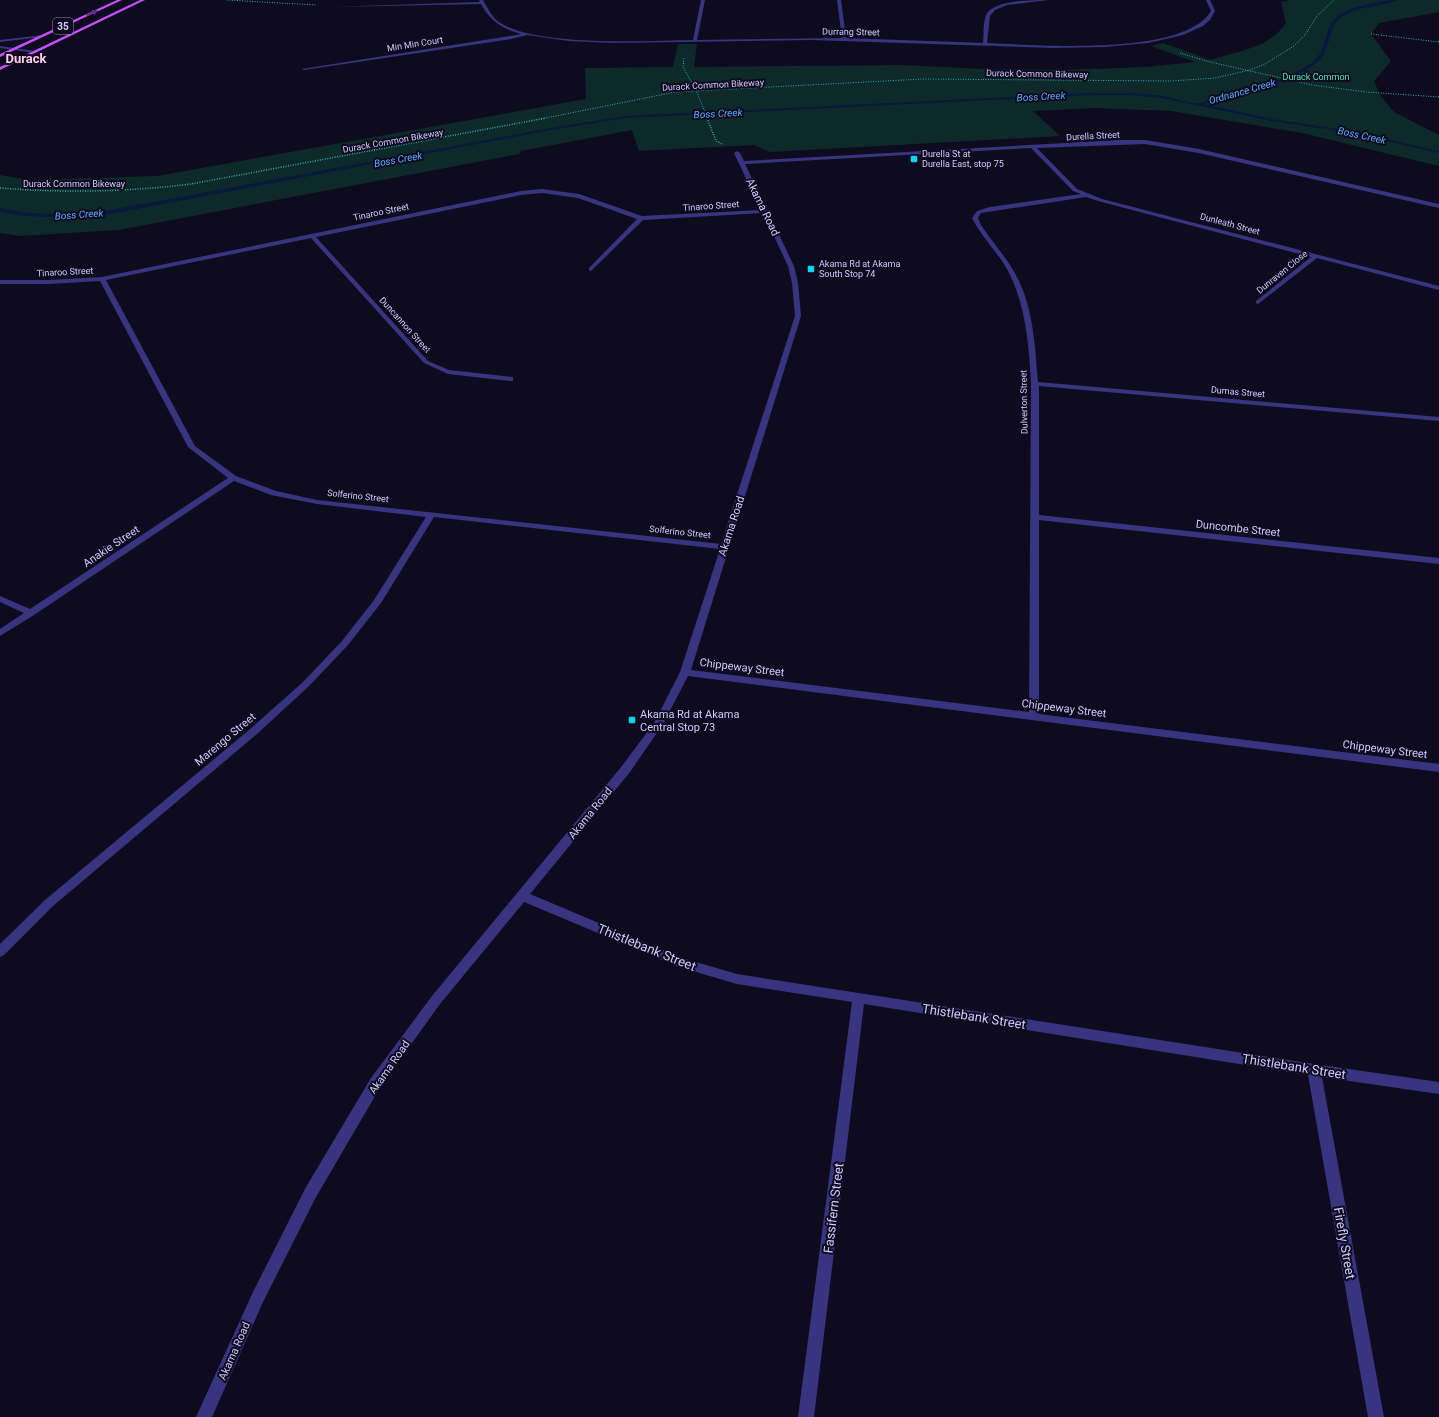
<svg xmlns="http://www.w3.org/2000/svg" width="1439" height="1417" font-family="Roboto,sans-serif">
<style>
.green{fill:#0e2929}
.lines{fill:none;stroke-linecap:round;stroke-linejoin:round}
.stream{fill:#07193c;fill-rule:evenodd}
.path-far1{stroke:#27b4b0;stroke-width:1;stroke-dasharray:1 1.5;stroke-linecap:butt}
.path{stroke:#27b4b0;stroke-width:1.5;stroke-dasharray:1 1.5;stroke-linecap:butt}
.minor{fill:#393480;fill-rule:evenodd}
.major{fill:#c250ff;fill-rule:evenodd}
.oneway{fill:#602a84}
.poi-dot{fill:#00d5f4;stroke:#0f0b1f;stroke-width:1.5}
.labels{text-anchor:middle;stroke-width:4;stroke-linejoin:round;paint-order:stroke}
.far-street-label{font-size:9px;fill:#d1c9ff;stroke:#0f0b1f}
.far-park-label{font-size:9px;fill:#50e4c3;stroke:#0f0b1f}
.far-poi-label{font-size:9px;fill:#d1c9ff;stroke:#0f0b1f;text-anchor:start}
.shield{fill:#0f0b1f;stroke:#9790bc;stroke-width:1}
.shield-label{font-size:10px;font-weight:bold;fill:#d1c9ff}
.far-water-label{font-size:10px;font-style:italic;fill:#57adff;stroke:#0f0b1f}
.street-label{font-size:11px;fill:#d1c9ff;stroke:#0f0b1f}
.poi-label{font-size:11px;fill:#d1c9ff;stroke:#0f0b1f;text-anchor:start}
.far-district-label{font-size:13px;font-weight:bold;fill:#ffcbeb;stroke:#0f0b1f}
.near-street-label{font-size:13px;fill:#d1c9ff;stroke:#0f0b1f}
</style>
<rect width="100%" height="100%" fill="#0f0b1f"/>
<path class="green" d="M1291 0H1439V12L1379 23 1371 34 1391 61 1374 81 1380 95 1394 112 1439 135V166L1302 133 1171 111 1097 108 1033 111 1060 136 770 152 754 145 639 151 632 130 521 151 519 154 119 230 20 236 0 233V175L31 180 157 176 586 99 585 68 673 67 678 44H697L694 67 904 65 983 69 1065 70 1145 67 1195 62 1151 46 1163 43 1210 60 1242 51 1262 44 1277 34 1286 23 1281 2Z"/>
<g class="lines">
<path class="stream" d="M1391 0H1398C1380 8 1357 5 1340 18 1329 27 1331 46 1321 58 1298 84 1235 95 1203 104L1272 119 1351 131 1439 151V153L1351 133 1272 121 1162 98 1129 95H1093L625 118 551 130 105 215C69 218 35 219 0 212V208C35 216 69 215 105 211L551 128 625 116 1093 93C1116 93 1140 92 1163 96 1173 98 1189 104 1199 103 1207 102 1216 98 1225 95 1254 88 1285 81 1310 64 1326 52 1323 40 1331 24 1339 7 1374 3 1391 0Z"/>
<g class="path-far1">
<path d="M227 0 316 5"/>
<path d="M1371 34 1439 42"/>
<path d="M1180 53 1206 61 1312 85 1366 92 1439 97"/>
<path d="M684 58 683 67 696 90 708 119"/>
<path d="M541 119 675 92 923 79 1171 81 1215 78 1250 70 1265 64 1294 46 1305 35 1317 16 1334 0"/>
</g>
<g class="path">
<path d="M707 118 716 141 722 144"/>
<path d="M0 188C64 193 127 192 191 184L546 118"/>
</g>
<g class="minor">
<path d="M479 0H483C488 8 491 16 499 22 534 47 649 41 693 40L701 0H705L697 40 842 38 837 0H841L846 38 983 43C984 34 983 23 986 15 993 0 1033 0 1048 0L1007 5 995 10 990 16 987 43C1036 45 1184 57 1211 11L1206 0H1210L1215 11 1210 20 1203 26 1183 35 1148 43 1105 47 1054 48 811 40 612 43 569 41 527 35 511 39 304 70 302 69 522 34C504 30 490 21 481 4L330 7 480 2Z"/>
<path d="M43 35 42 37 0 42V40Z"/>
<path d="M0 46 35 51 37 52 35 53 0 48Z"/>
<path d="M1119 140H1145L1199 149 1439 204V208L1199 153 1145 144 1037 148 1077 189 1102 199 1439 286V290L1317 258 1258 304 1256 303V301L1311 257 1098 201 1086 197 981 213 978 218 981 225C991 241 1004 254 1013 270 1033 302 1035 345 1038 382L1439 417V421L1039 386V515L1439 558V564L1039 520V714L1439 764V772L688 676 663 724 630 772 530 894 682 958 737 974 1314 1064 1439 1082V1094L1322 1077 1384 1417H1368L1308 1075 864 1004 814 1417H798L852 1002 737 984 679 967 524 902 440 1004 381 1086 316 1197 263 1302 212 1417H196L253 1292 306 1187 371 1078 432 996 622 766 654 723 680 672 720 549 434 517 381 603 348 645 309 686 257 734 53 906 4 955 0 957V944L45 900 249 730 303 682 342 641 374 600 426 517 317 504 271 495 234 481 34 615 0 636V629L24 613 0 602V596L30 609 228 478 188 447 100 281 50 284H0V280H50L102 277 521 191 542 189 579 194 642 216 761 210 734 153 737 151 740 153 744 161ZM1031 148 1073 191 1081 194 990 207 977 211 972 218C982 238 998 252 1008 271 1026 305 1029 346 1031 384L1029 712 691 670 801 316 798 283 794 266 745 164ZM542 193 578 198 637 219 589 268V270L591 271 643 220 763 213 788 266 792 283 795 316 721 544 317 500 276 491 236 476 195 446 106 280 311 238 424 363 448 374 510 381H513V377L449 370 428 361 316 237 521 195Z"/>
</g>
<g class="major">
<path d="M117 0H122L0 57V54Z"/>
<path d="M140 0H145L0 70V67Z"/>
</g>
</g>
<defs><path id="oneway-solid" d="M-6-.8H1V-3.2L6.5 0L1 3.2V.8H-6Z"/></defs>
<use class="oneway" href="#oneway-solid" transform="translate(92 13) rotate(-25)"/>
<g class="poi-dot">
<rect x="910" y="155" width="8" height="8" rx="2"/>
<rect x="807" y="265" width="8" height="8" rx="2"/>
<rect x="628" y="716" width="8" height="8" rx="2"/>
</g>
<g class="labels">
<g class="far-street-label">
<text transform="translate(851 32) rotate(1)" y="3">Durrang Street</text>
<text transform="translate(415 44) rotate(-9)" y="3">Min Min Court</text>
<text transform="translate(1037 74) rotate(1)" y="3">Durack Common Bikeway</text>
<text transform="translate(713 85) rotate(-3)" y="3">Durack Common Bikeway</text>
<text transform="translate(1093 136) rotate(-3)" y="3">Durella Street</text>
<text transform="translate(393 141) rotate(-10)" y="3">Durack Common Bikeway</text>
<text x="74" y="187">Durack Common Bikeway</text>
<text transform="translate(711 206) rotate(-4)" y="3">Tinaroo Street</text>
<text transform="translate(381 212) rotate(-12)" y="3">Tinaroo Street</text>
<text transform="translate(1230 224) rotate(15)" y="3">Dunleath Street</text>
<text transform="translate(65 272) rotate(-3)" y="3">Tinaroo Street</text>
<text transform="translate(1282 272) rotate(-39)" y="3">Dunraven Close</text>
<text transform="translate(405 325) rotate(48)" y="3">Duncannon Street</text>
<text transform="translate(1238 392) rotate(5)" y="3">Dumas Street</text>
<text transform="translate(1024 402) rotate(-91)" y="3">Dulverton Street</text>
<text transform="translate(358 496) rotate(6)" y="3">Solferino Street</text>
<text transform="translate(680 532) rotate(6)" y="3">Solferino Street</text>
</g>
<g class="far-park-label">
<text x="1316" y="80">Durack Common</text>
</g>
<g class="far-poi-label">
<text x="922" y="157">Durella St at<tspan x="922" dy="10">Durella East, stop 75</tspan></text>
<text x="819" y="267">Akama Rd at Akama<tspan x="819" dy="10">South Stop 74</tspan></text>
</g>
<rect class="shield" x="53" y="18" width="20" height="16" rx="3"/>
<g class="shield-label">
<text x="63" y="30">35</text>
</g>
<g class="far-water-label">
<text transform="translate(1242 91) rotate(-16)" y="4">Ordnance Creek</text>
<text transform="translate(1041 96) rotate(-3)" y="4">Boss Creek</text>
<text transform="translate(718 113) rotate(-3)" y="4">Boss Creek</text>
<text transform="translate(1362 135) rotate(12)" y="4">Boss Creek</text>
<text transform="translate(398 159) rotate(-10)" y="4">Boss Creek</text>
<text transform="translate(79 214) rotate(-4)" y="4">Boss Creek</text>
</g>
<g class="street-label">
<text transform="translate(763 207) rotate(64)" y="4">Akama Road</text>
<text transform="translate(731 526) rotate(-72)" y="4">Akama Road</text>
<text transform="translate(1238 528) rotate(6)" y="4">Duncombe Street</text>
<text transform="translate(111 546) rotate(-34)" y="4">Anakie Street</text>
<text transform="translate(742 667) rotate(7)" y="4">Chippeway Street</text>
<text transform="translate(1064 708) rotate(7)" y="4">Chippeway Street</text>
<text transform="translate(225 739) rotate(-40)" y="4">Marengo Street</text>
<text transform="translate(1385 749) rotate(7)" y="4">Chippeway Street</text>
<text transform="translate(590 813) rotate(-51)" y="4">Akama Road</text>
<text transform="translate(389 1067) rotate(-55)" y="4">Akama Road</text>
<text transform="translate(234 1351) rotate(-66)" y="4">Akama Road</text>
</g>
<g class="poi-label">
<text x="640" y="718">Akama Rd at Akama<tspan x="640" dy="13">Central Stop 73</tspan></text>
</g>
<g class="far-district-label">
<text x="26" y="63">Durack</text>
</g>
<g class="near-street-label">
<text transform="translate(647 947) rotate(22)" y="5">Thistlebank Street</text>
<text transform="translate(974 1016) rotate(9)" y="5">Thistlebank Street</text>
<text transform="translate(1294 1066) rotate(9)" y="5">Thistlebank Street</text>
<text transform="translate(833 1208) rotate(-83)" y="5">Fassifern Street</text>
<text transform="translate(1345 1243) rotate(80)" y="5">Firefly Street</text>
</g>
</g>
</svg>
